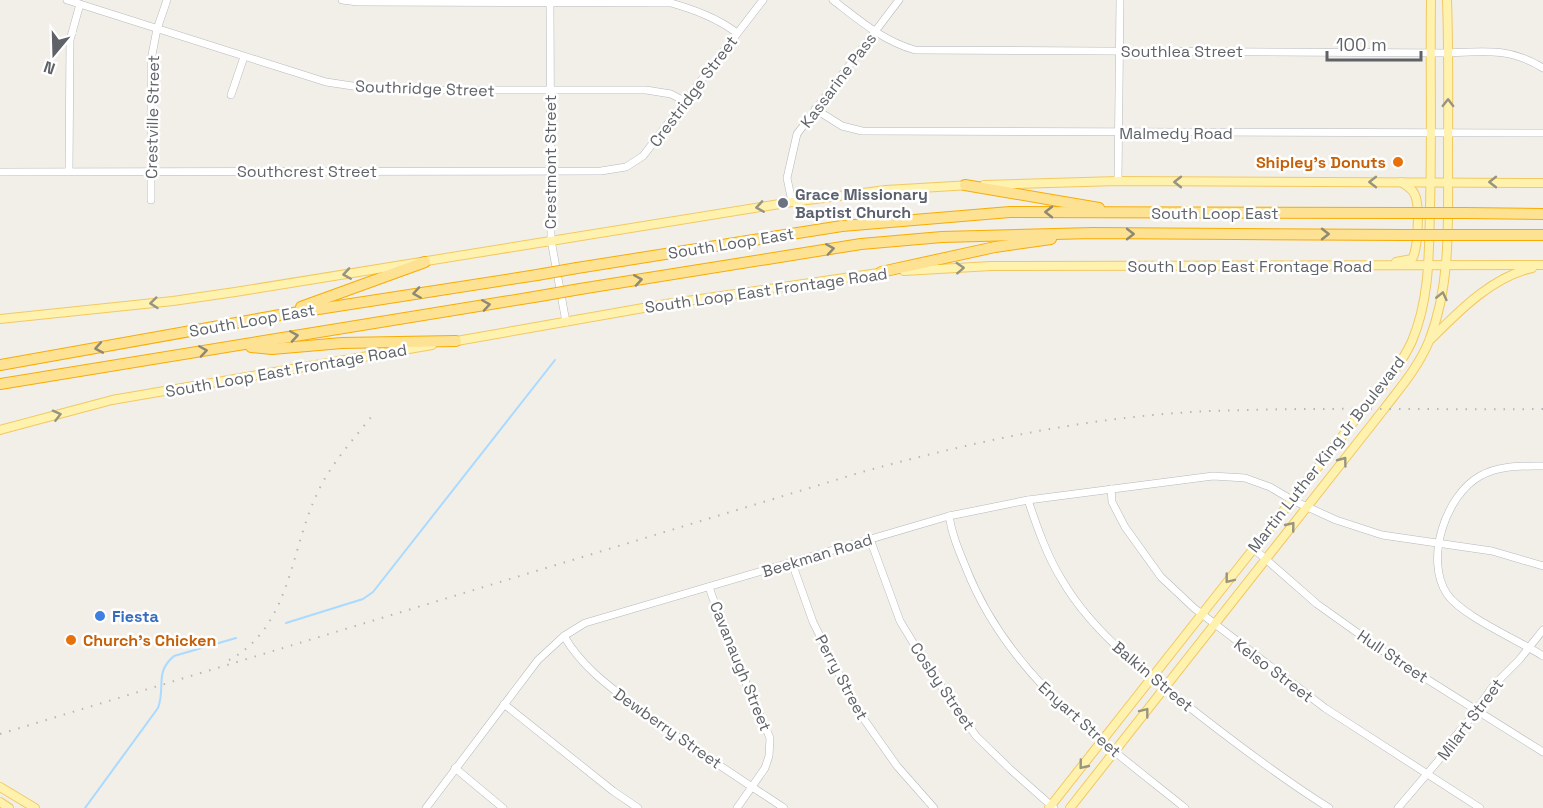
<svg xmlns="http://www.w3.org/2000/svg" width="1543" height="808" font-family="'Space Grotesk',sans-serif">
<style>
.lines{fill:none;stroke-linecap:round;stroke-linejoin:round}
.stream{stroke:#aadaff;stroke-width:2}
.minor-casing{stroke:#b5b8bc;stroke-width:8}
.major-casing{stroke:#f2c960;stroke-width:10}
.highway-casing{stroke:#f9ab00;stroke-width:12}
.minor{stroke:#fff;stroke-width:7}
.major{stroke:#fff2af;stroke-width:8}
.highway{stroke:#fde293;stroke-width:10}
.rail{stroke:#b6b7b8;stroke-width:2;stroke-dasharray:1.5 8;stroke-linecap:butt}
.highway-bridge-casing{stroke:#f9ab00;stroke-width:12;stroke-linecap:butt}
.highway-bridge{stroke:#fde293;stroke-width:10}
.oneway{stroke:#979581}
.oneway2{stroke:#8e8975}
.food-dot{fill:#e8710a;stroke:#fff;stroke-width:2}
.worship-dot{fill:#6b7280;stroke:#fff;stroke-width:2}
.shop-dot{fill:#3f7fe0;stroke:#fff;stroke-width:2}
.labels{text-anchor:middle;stroke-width:5;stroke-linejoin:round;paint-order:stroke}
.street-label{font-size:16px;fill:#5f6368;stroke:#fff}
.food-label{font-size:16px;font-weight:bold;fill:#c56008;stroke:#fff;text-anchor:end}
.worship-label{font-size:16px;font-weight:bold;fill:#5b616d;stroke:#fff;text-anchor:start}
.shop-label{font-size:16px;font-weight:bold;fill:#366cbe;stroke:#fff;text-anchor:start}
</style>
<rect width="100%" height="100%" fill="#f1efe8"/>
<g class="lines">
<g class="stream">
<path d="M286 623 363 599 373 592 555 360"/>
<path d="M85 808 158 708C166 686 154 673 174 656L236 638"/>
</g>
<defs>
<g id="minor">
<path d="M67 0 326 82 366 88 437 90H646L671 94 686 102"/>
<path d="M342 0 358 2 671 3C695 10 717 18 737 33"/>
<path d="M550 0 551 240 566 322"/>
<path d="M833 0C859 20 883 41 915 50L1449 53C1485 51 1511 48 1543 68"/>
<path d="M231 95 244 57"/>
<path d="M815 109 842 126 862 131 1543 133"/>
<path d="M69 171 70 40 80 4"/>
<path d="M0 172 601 171 626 167 643 156 763 0"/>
<path d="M1118 181 1120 0"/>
<path d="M151 200V60L157 29 167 0"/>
<path d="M792 202 787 178 797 134 899 0"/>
<path d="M1543 466C1522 466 1499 465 1480 476 1446 495 1424 559 1447 594 1462 616 1518 640 1543 656"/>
<path d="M1111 489 1112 502 1125 527 1161 577 1194 608 1325 708 1480 808"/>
<path d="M1028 500C1037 527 1047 556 1062 580 1091 630 1140 668 1184 703 1231 740 1278 776 1329 808"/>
<path d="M949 516C952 535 959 551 966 568 1008 675 1098 738 1185 808"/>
<path d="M870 539 900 621 929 669 976 736 1010 769 1054 808"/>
<path d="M1253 548 1317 604 1390 656 1543 752"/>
<path d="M792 563 813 622 856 708 897 766 934 808"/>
<path d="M709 587 729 644 770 738 769 756 765 768 737 808"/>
<path d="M564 636C583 669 613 689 643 712 689 746 737 777 784 808"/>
<path d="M504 704 613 791 638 808"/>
<path d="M455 768 503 808"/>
<path d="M426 808 538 660 564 636 585 623 949 516 1028 500 1213 476 1245 478 1270 487 1292 500 1336 520 1382 535 1492 551 1543 566"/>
<path d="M1398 808 1438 761 1453 739 1469 720 1494 685 1519 660 1543 630"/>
</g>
<g id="major">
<path d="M984 185 1118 181 1543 183"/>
<path d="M1396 262 1412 259C1418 250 1420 206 1415 195 1412 188 1407 186 1401 182"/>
<path d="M904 271 991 266 1543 265"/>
<path d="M0 319 173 301 235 292 792 202 886 190 971 185"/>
<path d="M1431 339C1459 311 1492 277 1532 268"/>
<path d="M451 342 666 304 885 272"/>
<path d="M0 430 112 400 432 345"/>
<path d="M0 787 35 808"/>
<path d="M0 802 9 808"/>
<path d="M1049 808 1359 415C1377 392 1400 368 1412 341 1430 299 1429 251 1430 206 1432 137 1430 69 1431 0"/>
<path d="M1070 808 1384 409C1400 388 1419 366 1429 341 1451 285 1448 223 1448 165 1448 110 1449 55 1447 0"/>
</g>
<g id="highway">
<path d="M965 185 1099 208"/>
<path d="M1464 213 1543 214"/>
<path d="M1466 235H1543"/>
<path d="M577 268 842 226 1010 212 1403 213"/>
<path d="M881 272 995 247 1051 239"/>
<path d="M580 289 861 244 942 237 1093 233 1403 235"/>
<path d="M301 307 425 262"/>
<path d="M251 347 272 349 342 343 456 341"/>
<path d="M0 365 280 315 537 275"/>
<path d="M0 384 540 296"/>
</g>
</defs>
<use href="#minor" class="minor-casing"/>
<use href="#major" class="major-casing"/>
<use href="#highway" class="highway-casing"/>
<use href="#minor" class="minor"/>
<use href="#major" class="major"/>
<use href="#highway" class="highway"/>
<g class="rail">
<path d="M229 660C291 627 290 550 317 494 330 464 355 438 375 412"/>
<path d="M0 734 862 472C975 441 1093 416 1211 411 1321 407 1432 410 1543 409"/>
</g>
<defs>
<g id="highway-bridge">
<path d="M1403 213H1464"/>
<path d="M1403 235H1466"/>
<path d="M537 275 577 268"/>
<path d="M540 296 580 289"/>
</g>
</defs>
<use href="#highway-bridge" class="highway-bridge-casing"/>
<use href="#highway-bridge" class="highway-bridge"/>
</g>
<defs><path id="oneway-chevron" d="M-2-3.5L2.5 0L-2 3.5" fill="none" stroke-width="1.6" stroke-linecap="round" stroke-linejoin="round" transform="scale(1.5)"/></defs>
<g class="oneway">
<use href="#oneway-chevron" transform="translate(1448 103) rotate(-89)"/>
<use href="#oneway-chevron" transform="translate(1178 182) rotate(-180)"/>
<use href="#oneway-chevron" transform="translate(1373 182) rotate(-180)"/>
<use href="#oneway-chevron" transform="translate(1493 182) rotate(-180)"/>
<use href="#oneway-chevron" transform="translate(760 207) rotate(171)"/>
<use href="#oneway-chevron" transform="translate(960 268) rotate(-3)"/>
<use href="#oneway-chevron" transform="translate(347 274) rotate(171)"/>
<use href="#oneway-chevron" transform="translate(1442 296) rotate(-77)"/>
<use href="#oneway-chevron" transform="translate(154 303) rotate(174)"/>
<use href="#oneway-chevron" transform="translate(57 415) rotate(-14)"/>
<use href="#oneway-chevron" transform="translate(1343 461) rotate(-53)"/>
<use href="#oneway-chevron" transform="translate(1291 526) rotate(-51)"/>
<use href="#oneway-chevron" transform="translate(1229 579) rotate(128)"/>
<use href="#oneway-chevron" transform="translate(1145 712) rotate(-52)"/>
<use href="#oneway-chevron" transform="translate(1083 765) rotate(129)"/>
</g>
<g class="oneway2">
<use href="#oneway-chevron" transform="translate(1049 212) rotate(-180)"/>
<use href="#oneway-chevron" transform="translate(1130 234)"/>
<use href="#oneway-chevron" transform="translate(1325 234)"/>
<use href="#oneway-chevron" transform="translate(830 249) rotate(-9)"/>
<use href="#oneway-chevron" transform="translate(638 280) rotate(-9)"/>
<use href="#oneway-chevron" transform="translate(417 293) rotate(171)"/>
<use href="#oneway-chevron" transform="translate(486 305) rotate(-9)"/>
<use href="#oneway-chevron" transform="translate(294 336) rotate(-9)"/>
<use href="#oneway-chevron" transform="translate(99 348) rotate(170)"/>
<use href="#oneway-chevron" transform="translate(203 351) rotate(-9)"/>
</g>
<g class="food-dot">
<circle cx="1398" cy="162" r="6"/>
<circle cx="71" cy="640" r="6"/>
</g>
<circle class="worship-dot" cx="783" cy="203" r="6"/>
<circle class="shop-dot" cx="100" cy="616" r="6"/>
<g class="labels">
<g class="street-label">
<text x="1182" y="57">Southlea Street</text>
<text transform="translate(838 80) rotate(-53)" y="6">Kassarine Pass</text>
<text transform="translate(425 88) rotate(2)" y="6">Southridge Street</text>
<text transform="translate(693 91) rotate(-53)" y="6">Crestridge Street</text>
<text transform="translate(152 117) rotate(-89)" y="6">Crestville Street</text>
<text x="1176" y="139">Malmedy Road</text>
<text transform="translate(550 162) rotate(-90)" y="6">Crestmont Street</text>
<text x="307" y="177">Southcrest Street</text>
<text x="1215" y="219">South Loop East</text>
<text transform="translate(731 243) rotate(-9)" y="6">South Loop East</text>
<text x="1250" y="272">South Loop East Frontage Road</text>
<text transform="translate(766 290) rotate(-8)" y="6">South Loop East Frontage Road</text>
<text transform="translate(252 320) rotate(-10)" y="6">South Loop East</text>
<text transform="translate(286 370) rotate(-10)" y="6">South Loop East Frontage Road</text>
<text transform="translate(1326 454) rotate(-52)" y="6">Martin Luther King Jr Boulevard</text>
<text transform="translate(817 555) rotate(-17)" y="6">Beekman Road</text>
<text transform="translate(1393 656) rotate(34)" y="6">Hull Street</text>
<text transform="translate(741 666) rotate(68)" y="6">Cavanaugh Street</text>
<text transform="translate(1274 670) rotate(37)" y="6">Kelso Street</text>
<text transform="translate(1153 676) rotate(40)" y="6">Balkin Street</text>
<text transform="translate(842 677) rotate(62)" y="6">Perry Street</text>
<text transform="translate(943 686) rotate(56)" y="6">Cosby Street</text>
<text transform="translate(1080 719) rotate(42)" y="6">Enyart Street</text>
<text transform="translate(1470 719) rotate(-53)" y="6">Milart Street</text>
<text transform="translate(668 728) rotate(35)" y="6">Dewberry Street</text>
</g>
<g class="food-label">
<text x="1386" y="168">Shipley's Donuts</text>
<text x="83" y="646" text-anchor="start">Church's Chicken</text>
</g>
<g class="worship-label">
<text x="795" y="200">Grace Missionary<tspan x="795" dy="18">Baptist Church</tspan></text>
</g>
<g class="shop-label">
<text x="112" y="622">Fiesta</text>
</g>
</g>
<g transform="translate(54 54) rotate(199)" stroke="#ffffff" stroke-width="4.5" paint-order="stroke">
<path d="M0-4.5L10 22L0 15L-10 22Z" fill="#5f6368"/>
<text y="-9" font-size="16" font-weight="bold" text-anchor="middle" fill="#5f6368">N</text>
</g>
<path d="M1327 51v9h94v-9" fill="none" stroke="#5f6368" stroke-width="3"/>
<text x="1336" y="51" font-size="18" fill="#5f6368" stroke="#ffffff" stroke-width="4.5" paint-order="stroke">100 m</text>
</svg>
